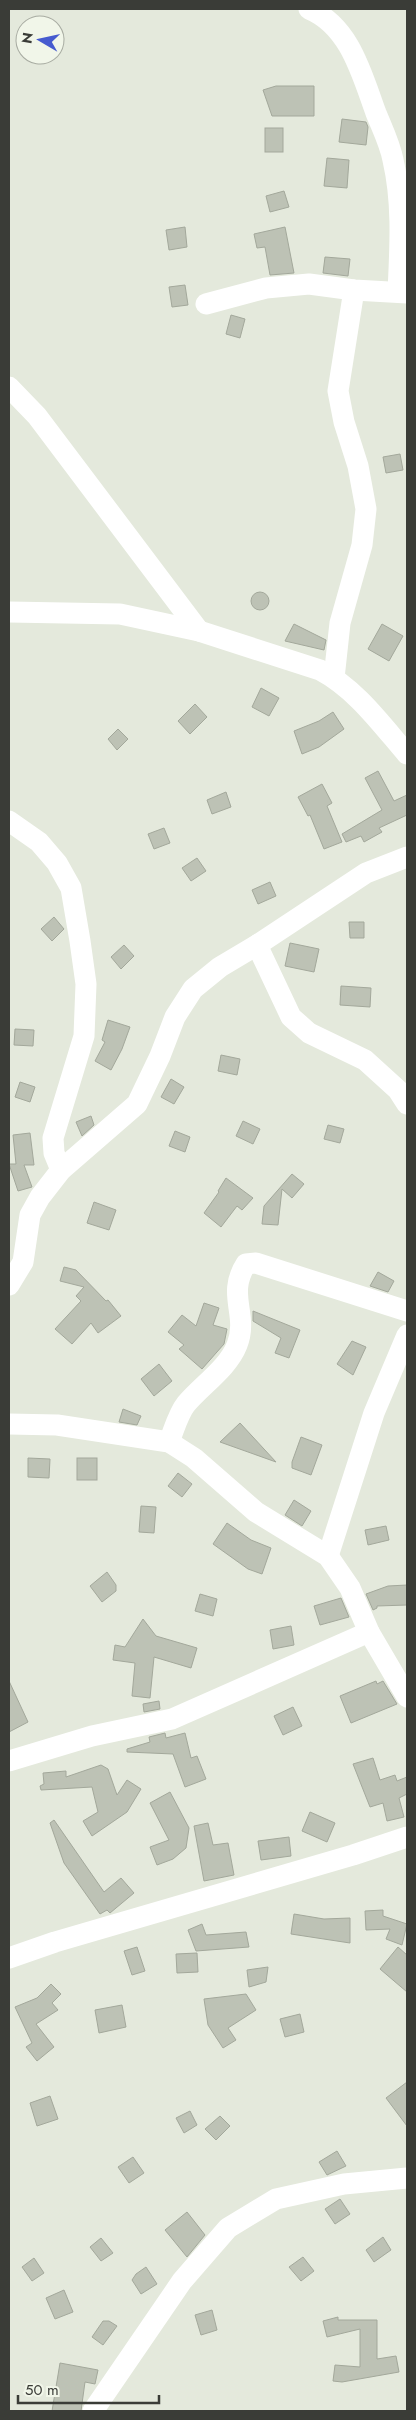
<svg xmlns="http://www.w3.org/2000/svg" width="416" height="2420" font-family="Jost,sans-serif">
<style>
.building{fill:#bdc2b5;stroke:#a3a89b}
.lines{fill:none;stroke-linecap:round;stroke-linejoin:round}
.minor{stroke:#fff;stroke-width:21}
</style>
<rect width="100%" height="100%" fill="#e4e9dc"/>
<g class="building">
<path d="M276 86H314V116H272L263 90Z"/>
<path d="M342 119 366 122 368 127 366 145 339 142Z"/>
<rect x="265" y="128" width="18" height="24"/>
<path d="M327 158 349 160 347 188 324 186Z"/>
<path d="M284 191 289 207 270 212 266 196Z"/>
<path d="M185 227 187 247 169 250 166 230Z"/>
<path d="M285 227 294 273 270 275 265 247 257 248 254 234Z"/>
<path d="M325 257 350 259 348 276 323 273Z"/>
<path d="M185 285 188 305 172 307 169 287Z"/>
<path d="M231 315 245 319 240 338 226 334Z"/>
<path d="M400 454 403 470 386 473 383 457Z"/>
<circle cx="260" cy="601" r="9"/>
<path d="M294 624 326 640 324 650 285 641Z"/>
<path d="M382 624 403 636 389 661 368 649Z"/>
<path d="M261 688 279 698 269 716 252 707Z"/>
<path d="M195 704 207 717 190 734 178 721Z"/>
<path d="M333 712 344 729 319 747 302 754 294 731 319 721Z"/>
<path d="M118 729 128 739 117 750 108 739Z"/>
<path d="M378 771 394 801 407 795V815L379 828 382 832 364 842 361 836 346 842 342 834 382 810 365 778Z"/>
<path d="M322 784 332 803 327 806 342 842 324 849 310 815 308 816 298 797Z"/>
<path d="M226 792 231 807 212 814 207 800Z"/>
<path d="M164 828 170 843 154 849 148 834Z"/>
<path d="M197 858 206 871 191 881 182 868Z"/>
<path d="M270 882 276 896 258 904 252 890Z"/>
<path d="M54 917 64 929 52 941 41 929Z"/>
<path d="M349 922H364V938H350Z"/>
<path d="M290 943 319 949 314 972 285 966Z"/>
<path d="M124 945 134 956 121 969 111 957Z"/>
<path d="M341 986 371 988 370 1007 340 1005Z"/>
<path d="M108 1020 130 1027 122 1049 111 1070 95 1061 105 1042 102 1040Z"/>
<path d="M15 1029 34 1030 33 1046 14 1045Z"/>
<path d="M221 1055 240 1059 237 1075 218 1071Z"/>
<path d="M171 1079 184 1087 174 1104 161 1097Z"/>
<path d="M20 1082 35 1087 30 1102 15 1097Z"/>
<path d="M91 1116 94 1125 82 1136 76 1122Z"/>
<path d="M243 1121 260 1129 253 1144 236 1136Z"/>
<path d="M328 1125 344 1129 340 1143 324 1139Z"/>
<path d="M175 1131 190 1137 185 1152 169 1146Z"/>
<path d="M30 1133 34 1165H24L32 1187 18 1191 9 1164H16L13 1135Z"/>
<path d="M292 1174 304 1184 292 1198 282 1189 278 1225 262 1224 264 1206Z"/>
<path d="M226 1178 253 1198 242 1210 237 1206 221 1227 204 1213 219 1192 218 1191Z"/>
<path d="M94 1202 116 1210 109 1230 87 1223Z"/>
<path d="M64 1267 76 1270 106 1301 108 1300 121 1316 98 1333 91 1323 72 1344 55 1329 81 1301 76 1296 84 1287 60 1281Z"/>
<path d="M378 1272 394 1281 388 1292 370 1286Z"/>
<path d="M204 1303 219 1308 213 1325 227 1329 224 1344 202 1369 179 1349 184 1345 168 1332 182 1315 196 1326Z"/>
<path d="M253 1311 300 1330 289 1358 275 1353 281 1338 253 1321Z"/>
<path d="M352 1341 366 1347 353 1375 337 1364Z"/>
<path d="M159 1364 172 1381 154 1396 141 1379Z"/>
<path d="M123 1409 141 1416 137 1425 119 1422Z"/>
<path d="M240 1423 276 1462 220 1442Z"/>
<path d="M301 1437 322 1445 311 1475 292 1468V1462Z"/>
<path d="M28 1458 50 1459 49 1478 28 1477Z"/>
<rect x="77" y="1458" width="20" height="22"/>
<path d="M178 1473 192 1484 182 1497 168 1486Z"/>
<path d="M294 1500 311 1511 302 1526 285 1515Z"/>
<path d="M141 1506 156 1507 154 1533 139 1532Z"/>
<path d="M227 1523 251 1540 271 1548 262 1574 248 1569 213 1544Z"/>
<path d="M386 1526 389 1540 368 1545 365 1530Z"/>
<path d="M107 1572 116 1585V1591L102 1602 90 1586Z"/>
<path d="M407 1585V1605L377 1606V1608L373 1610 366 1594 388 1586Z"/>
<path d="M200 1594 217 1599 213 1616 195 1611Z"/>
<path d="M341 1598 349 1617 320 1625 314 1606Z"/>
<path d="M143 1619 156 1636 197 1648 191 1668 154 1657 150 1698 132 1696 135 1663 113 1660 115 1645 125 1647Z"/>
<path d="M291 1626 294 1645 273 1649 270 1630Z"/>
<path d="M9 1681 28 1722 9 1732Z"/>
<path d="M376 1681 377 1684 383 1681 397 1704 351 1723 340 1696Z"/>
<path d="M159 1701 160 1709 144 1712 143 1704Z"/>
<path d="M293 1707 302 1726 283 1735 274 1716Z"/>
<path d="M165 1733 166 1738 185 1733 191 1758 197 1756 206 1779 185 1787 173 1754 127 1752V1749L150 1742 149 1737Z"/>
<path d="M373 1758 380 1780 395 1775 397 1781 407 1777V1794L399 1798 404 1817 387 1821 383 1803 370 1807 353 1764Z"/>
<path d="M101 1765 108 1769 117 1795 127 1780 141 1789 127 1812 92 1836 83 1821 98 1812 92 1787 41 1790 40 1786 44 1784 43 1773 66 1771V1777Z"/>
<path d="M170 1792 189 1828 186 1848 173 1859 157 1865 150 1847 169 1840 150 1803Z"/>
<path d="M310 1812 335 1823 327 1842 302 1831Z"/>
<path d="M54 1820 104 1892 121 1878 134 1893 110 1913 107 1910 100 1914 64 1863 50 1823Z"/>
<path d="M208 1823 213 1845 228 1843 234 1875 204 1881 194 1826Z"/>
<path d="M289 1837 291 1856 261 1860 258 1841Z"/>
<path d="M383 1910V1916L407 1924 402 1945 386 1939 390 1929 366 1930 365 1911Z"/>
<path d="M294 1914 324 1919 350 1918V1943L291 1934Z"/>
<path d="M202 1924 206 1935 246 1932 249 1947 196 1951 188 1930Z"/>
<path d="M137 1947 145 1971 132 1975 124 1951Z"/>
<path d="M398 1947 407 1955V1992L380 1969Z"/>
<path d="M197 1953 198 1972 177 1973 176 1954Z"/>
<path d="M268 1967 266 1982 249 1987 247 1970Z"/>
<path d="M51 1984 61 1994 52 2003 58 2010 36 2024 54 2047 37 2061 26 2047 32 2043 15 2007 37 1998Z"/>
<path d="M246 1994 256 2010 228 2028 236 2040 223 2048 208 2025 204 1999Z"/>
<path d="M122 2005 126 2027 99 2033 95 2010Z"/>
<path d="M300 2014 304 2032 285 2037 280 2019Z"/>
<path d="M407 2082V2126L386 2098Z"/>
<path d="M50 2096 58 2119 37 2126 30 2103Z"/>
<path d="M190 2111 197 2125 184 2133 176 2118Z"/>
<path d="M220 2116 230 2126 216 2140 205 2129Z"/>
<path d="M337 2151 346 2166 327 2175 319 2162Z"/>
<path d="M133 2157 144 2173 129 2183 118 2167Z"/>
<path d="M340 2199 350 2214 335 2224 325 2209Z"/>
<path d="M187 2212 205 2235 187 2257 165 2230Z"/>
<path d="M383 2237 391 2250 374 2262 366 2250Z"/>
<path d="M101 2238 113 2253 101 2261 90 2247Z"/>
<path d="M303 2257 314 2271 301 2281 289 2267Z"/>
<path d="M34 2258 44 2273 32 2281 22 2267Z"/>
<path d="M146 2267 157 2284 141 2294 132 2280 136 2274Z"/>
<path d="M64 2290 73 2312 55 2319 46 2298Z"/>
<path d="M212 2310 217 2330 201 2335 195 2315Z"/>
<path d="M338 2317V2320H377V2359L396 2356 399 2372 342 2382 333 2381 335 2365 360 2367V2329L327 2337 323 2321Z"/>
<path d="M103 2321H109L117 2326 103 2345 92 2337Z"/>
<path d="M60 2363 98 2370 95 2384 85 2382 81 2411H52Z"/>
</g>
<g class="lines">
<g class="minor">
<path d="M309 9C350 26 362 75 376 113 382 128 390 144 393 160 403 203 400 248 398 292"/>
<path d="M206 304 266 288 309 284 354 290 407 293"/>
<path d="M9 387 37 416 199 631"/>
<path d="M9 612 120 614 199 631 320 670C356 689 381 724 407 754"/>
<path d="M334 678 340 623 362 545 366 509 358 466 344 422 338 391 354 290"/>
<path d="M9 821 39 842 57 863 71 888 80 941 86 984 84 1036 53 1138 54 1153 61 1170"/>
<path d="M257 945 291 1017 309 1033 365 1060 398 1090 407 1104"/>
<path d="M9 1285 23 1262 30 1215 40 1197 61 1170 137 1104 160 1056 175 1017 193 989 220 967 257 945 366 873 407 857"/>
<path d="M9 1424 57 1425 169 1442 194 1458 256 1512 328 1556 350 1588 369 1632 407 1697"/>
<path d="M169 1442C174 1430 178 1414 186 1404 202 1385 228 1368 237 1345 249 1314 226 1295 246 1264L256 1263 407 1311"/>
<path d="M328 1556 374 1413 407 1335"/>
<path d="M9 1761 92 1736 172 1719 369 1632"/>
<path d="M9 1958 55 1942 353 1855 407 1837"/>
<path d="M93 2411 182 2281 228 2228 276 2199 344 2184 407 2178"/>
</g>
</g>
<rect width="416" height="2420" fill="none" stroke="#3a3c37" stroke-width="20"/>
<g transform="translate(40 40) rotate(279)"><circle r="24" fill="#f1f6e9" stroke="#a8aca2"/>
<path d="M0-4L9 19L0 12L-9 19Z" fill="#465bcf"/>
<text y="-8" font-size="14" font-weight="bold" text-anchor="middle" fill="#3a3c37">N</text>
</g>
<path d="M18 2395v8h141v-8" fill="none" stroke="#3a3c37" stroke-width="2.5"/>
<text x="25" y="2395" font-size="15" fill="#3a3c37" stroke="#f1f6e9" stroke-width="4" paint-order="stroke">50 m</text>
</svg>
